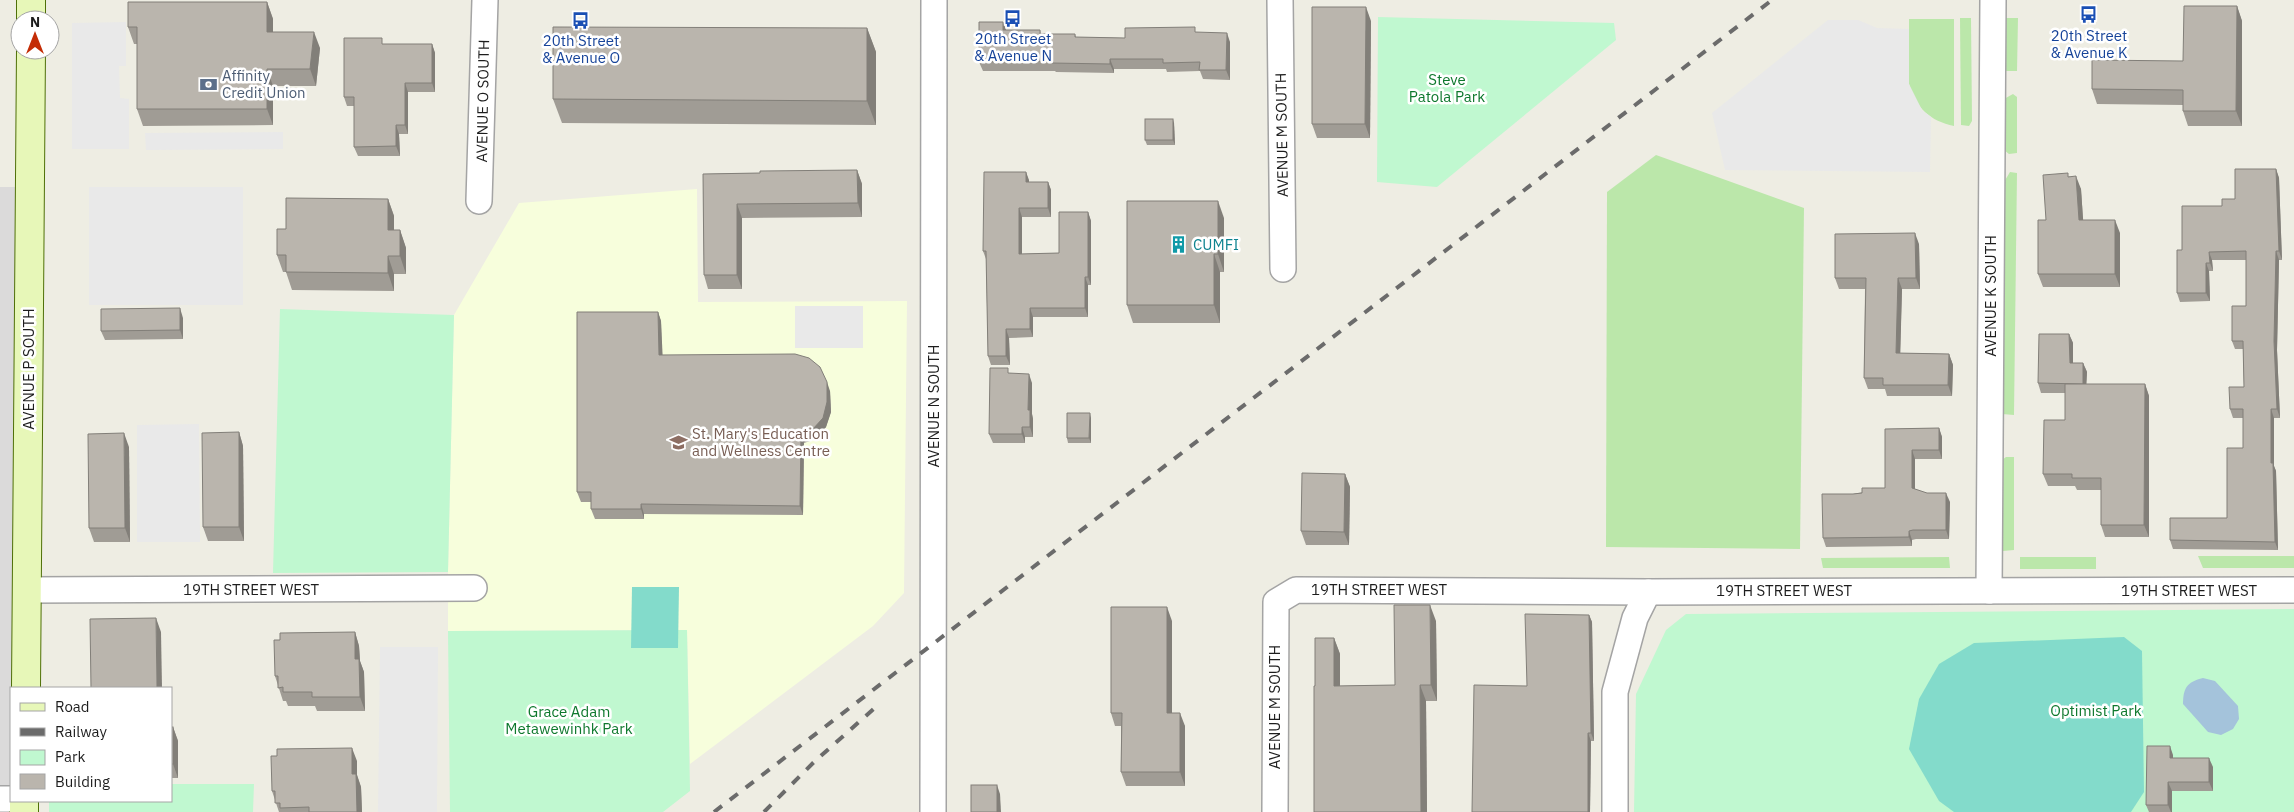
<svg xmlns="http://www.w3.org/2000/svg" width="2294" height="812" font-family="'IBM Plex Sans',sans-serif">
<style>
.residential{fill:#dbdada}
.education{fill:#f7fedc}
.grass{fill:#bbe7aa}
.park{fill:#c0f8d0}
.pitch{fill:#83dbcb}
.parking{fill:#e9e9e9}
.water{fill:#a4c3db}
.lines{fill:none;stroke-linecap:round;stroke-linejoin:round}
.minor-casing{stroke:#a4a4a4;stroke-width:28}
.secondary-casing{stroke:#4f7008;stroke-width:30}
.minor{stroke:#fff;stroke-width:25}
.secondary{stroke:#e7f7b8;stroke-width:28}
.rail{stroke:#6b6b6b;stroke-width:4;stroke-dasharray:10 10;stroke-linecap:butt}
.wall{fill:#a09c95}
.shaded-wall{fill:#827f79}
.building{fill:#bab5ad;stroke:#827f79}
.labels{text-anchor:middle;stroke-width:5;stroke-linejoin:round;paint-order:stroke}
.transit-label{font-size:15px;fill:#164399;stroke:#fff}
.service-label{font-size:15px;fill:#4e5e75;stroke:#fff;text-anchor:start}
.park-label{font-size:15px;fill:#0e782d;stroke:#fff}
.street-label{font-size:15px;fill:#1d1d1d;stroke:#fff}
.culture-label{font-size:15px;fill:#0d838f;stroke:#fff;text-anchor:start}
.education-label{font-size:15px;fill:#785e54;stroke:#fff;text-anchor:start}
</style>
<rect width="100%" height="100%" fill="#eeede3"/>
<path class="residential" d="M0 187H15L16 688H11V801L17 812H0Z"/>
<path class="education" d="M697 189 698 302 907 301 904 593 873 626 690 764 687 630 448 631V572L454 315 519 203Z"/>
<g class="grass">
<path d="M1960 18H1971L1972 121 1969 126 1961 125Z"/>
<path d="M2005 18H2018L2017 71H2005Z"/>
<path d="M1909 19H1954V126C1930 121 1916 108 1909 84Z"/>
<path d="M2013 94 2017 97V153L2009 154 2004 150V99Z"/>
<path d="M1656 155 1804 208 1800 549 1606 547 1607 192Z"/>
<path d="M2010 172 2017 173 2014 415 2002 414 2004 182Z"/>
<path d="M2006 457H2014V550L2003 551 2002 460Z"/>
<path d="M2198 556H2294V568H2203Z"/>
<path d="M1949 557 1950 568H1823L1821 558Z"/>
<rect x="2020" y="557" width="76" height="12"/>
</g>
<g class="park">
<path d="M1378 17 1614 23 1616 40 1437 187 1377 182Z"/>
<path d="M280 309 454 315 448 572 273 573Z"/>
<path d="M2294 609V812H1634L1636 694 1666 630 1686 614Z"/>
<path d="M687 630 690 791 663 812H450L448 631Z"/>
<path d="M171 784H254L253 812H49V801H171Z"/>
</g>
<g class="pitch">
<path d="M632 587H679L678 648H631Z"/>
<path d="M2124 637 2142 651 2144 792 2131 812H1954L1939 801 1909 749 1919 699 1939 664 1974 643Z"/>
</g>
<g class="parking">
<path d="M1828 20H1858L1877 28 1909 29V84L1922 110 1931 117 1930 172 1725 170 1712 113Z"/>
<path d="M126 22V66H119L120 98 129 99V149H72V23Z"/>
<path d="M283 132V149L146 150 145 133Z"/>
<rect x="89" y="187" width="154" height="118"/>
<rect x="795" y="306" width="68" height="42"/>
<path d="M199 424 200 542H137V425Z"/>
<path d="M380 647H438L437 812H378Z"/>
</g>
<path class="water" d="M2203 678 2215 681 2238 706 2239 719 2233 729 2221 735 2208 732 2183 704C2183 688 2187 682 2203 678Z"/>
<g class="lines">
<defs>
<g id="minor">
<path d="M1280 0 1283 269"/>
<path d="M479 201 485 0"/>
<path d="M28 590 474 588"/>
<path d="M1989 591 1993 0"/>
<path d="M0 799H11"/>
<path d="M933 812 934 0"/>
<path d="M1275 812 1276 602 1296 590 1648 592 2294 590"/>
<path d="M1615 812V692L1635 618 1648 592"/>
</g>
<g id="secondary">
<path d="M31 20V0"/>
<path d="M26 688 31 50"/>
<path d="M24 801V812"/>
</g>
</defs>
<use href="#minor" class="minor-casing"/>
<use href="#secondary" class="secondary-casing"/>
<use href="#minor" class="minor"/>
<use href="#secondary" class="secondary"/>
<g class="rail">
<path d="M714 812 1772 0"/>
<path d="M764 812 814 762 877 706"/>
</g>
</g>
<g class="wall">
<path d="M267 2 273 19V32L320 48 316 86H273V125L143 126 137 109V44H134L128 27Z"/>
<path d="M2237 6 2242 21V126H2188L2183 111V105L2097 104 2092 89 2183 61Z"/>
<path d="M1371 21 1370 138H1317L1312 124Z"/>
<path d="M867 28 876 52V125L562 123 553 99Z"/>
<path d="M1006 30H1040L1041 34H1075L1076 37 1125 38 1197 32 1230 42V80L1203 79 1200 71 1167 72 1166 69H1114V73L1056 72 1055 71H983L979 62Z"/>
<path d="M384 44H432L435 53V92H408V134H399L400 156H358L354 147V106H347L344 97Z"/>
<path d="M1174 123 1175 145H1147L1145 140Z"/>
<path d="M2276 169 2279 178 2282 260H2279L2277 350 2280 418H2274V466L2276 471 2278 550 2173 549 2170 540 2227 518 2243 448V418H2233L2230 409 2244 387 2243 349H2235L2232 341 2246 306V260H2212L2213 271H2209L2210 301 2180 302 2177 293 2182 250 2235 199Z"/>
<path d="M857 170 862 184V217L742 218V289H708L704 275 703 174 760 173Z"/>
<path d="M1026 172 1029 182H1048L1051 190V217H1022V254L1059 253 1088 212 1091 221V285H1088V317H1033V337L1009 338 1010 365H991L988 356 986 259 983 251Z"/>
<path d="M2069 176 2081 189 2083 220 2120 233V287H2043L2038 274 2046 220Z"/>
<path d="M388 199 394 216V230H400L406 248V274H394V291L292 290 286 272H283L277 255 286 229Z"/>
<path d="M1224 218V272H1220V323H1133L1127 305Z"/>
<path d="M1919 244 1920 289H1902L1900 353 1949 354 1953 365 1952 396H1887L1885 389H1868L1864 378 1865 289H1839L1835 278Z"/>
<path d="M658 312 661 321 662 355 830 391 831 412 826 427 816 439 804 443 803 515 644 514V519H595L591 509V502H581L577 492Z"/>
<path d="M183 318V339L105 340 101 331Z"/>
<path d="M2069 334 2073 343V363H2083L2087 372 2086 384H2145L2149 396V537H2105L2101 525V490H2077L2075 486H2048L2043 474 2065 420V393H2041L2038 383Z"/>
<path d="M1010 373 1032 383V414L1033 419V437H1025V443H993L989 434Z"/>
<path d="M1091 418V443H1068L1067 438Z"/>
<path d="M1939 428 1942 437V459H1915V489L1950 502 1949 539H1916L1912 540V546L1826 547 1823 538 1853 494 1885 488V429Z"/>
<path d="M239 432 243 446 244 541H208L203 527Z"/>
<path d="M129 447 130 542H94L89 528Z"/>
<path d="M1345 474 1350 487 1349 545H1306L1301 531Z"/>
<path d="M1589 615 1592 622 1594 741H1591L1590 812H1472L1527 686Z"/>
<path d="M1172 621V713L1185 726V786H1126L1121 772V726H1115L1111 713Z"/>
<path d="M1436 621 1437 701H1426L1427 812H1314L1315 686 1334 638 1340 654V686L1395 685Z"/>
<path d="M355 632 359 646 360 661 364 672 365 711H317L315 706H288L286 701H283L275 676Z"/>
<path d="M171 727H173L178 741V778H171Z"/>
<path d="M2173 755V758L2213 767V791H2172V812H2149L2146 805Z"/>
<path d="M357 761V775L361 787 362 812H279L272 791Z"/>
</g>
<g class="shaded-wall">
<path d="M267 2 273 19V49L267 32Z"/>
<path d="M2237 6 2242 21V126L2236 111Z"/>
<path d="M1366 7 1371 21 1370 138 1365 124Z"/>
<path d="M1003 22 1007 32 1003 30Z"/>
<path d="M867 28 876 52V125L867 101Z"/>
<path d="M314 32 320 48 316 86 310 69Z"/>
<path d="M1227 33 1230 42V80L1226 70Z"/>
<path d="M432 44 435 53V92L432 83Z"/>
<path d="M1110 59 1114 69V73L1110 64Z"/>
<path d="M267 69 273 86V125L267 109Z"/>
<path d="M405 83 408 92V134L405 125Z"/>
<path d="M1173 119 1174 123 1175 145 1173 140Z"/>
<path d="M396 125 399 134 400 156 396 146Z"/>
<path d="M2276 169 2279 178 2282 260 2279 251Z"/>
<path d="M857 170 862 184V217L858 203Z"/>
<path d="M1026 172 1029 180V191L1026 182Z"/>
<path d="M2076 176 2081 189 2084 233 2079 220Z"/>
<path d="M1048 182 1051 190V217L1048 208Z"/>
<path d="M388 199 394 216V247L388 230Z"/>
<path d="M1218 201 1224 218V272L1218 254Z"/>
<path d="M737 204 742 218V289L737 275Z"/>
<path d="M1019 208 1022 217V262L1019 254Z"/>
<path d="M1088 212 1091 221V285L1088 277Z"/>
<path d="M2115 220 2120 233V287L2115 274Z"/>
<path d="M400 230 406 248V274L400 256Z"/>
<path d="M1915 233 1919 244 1920 289 1916 278Z"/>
<path d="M2276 251 2279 260 2277 350 2280 418 2277 409 2274 341Z"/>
<path d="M2209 252 2212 260 2213 271 2210 263Z"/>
<path d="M1214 254 1220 272V323L1214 305Z"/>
<path d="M388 256 394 274V291L388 273Z"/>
<path d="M2206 263 2209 271 2210 301 2206 293Z"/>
<path d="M1085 277 1088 285V317L1085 308Z"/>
<path d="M1898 278 1902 289 1900 364 1896 353Z"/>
<path d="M180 308 183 318V339L180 330Z"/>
<path d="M1030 308 1033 317V337L1030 329Z"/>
<path d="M658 312 661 321 663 364 659 355Z"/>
<path d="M1006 329 1009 338 1010 365 1006 356Z"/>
<path d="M2069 334 2073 343V372L2070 363Z"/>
<path d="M1949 354 1953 365 1952 396 1948 385Z"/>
<path d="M2083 363 2087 372 2086 393 2083 384Z"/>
<path d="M1029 374 1032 383V414L1033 419V437L1030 427 1028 410Z"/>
<path d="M827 382 830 391 831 412 826 427 816 439 812 430Z"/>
<path d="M2145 384 2149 396V537L2144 525Z"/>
<path d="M2271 409 2274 418V466L2276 471 2278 550 2275 542 2271 463Z"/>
<path d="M1090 413 1091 418V443L1089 438Z"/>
<path d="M1022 427 1025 437V443L1022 434Z"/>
<path d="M1939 428 1942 437V459L1939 450Z"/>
<path d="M239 432 243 446 244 541 239 527Z"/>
<path d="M124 433 129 447 130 542 125 528Z"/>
<path d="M801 434 804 443 803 515 800 506Z"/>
<path d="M1912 450 1915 459V497L1912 488Z"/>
<path d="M1345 474 1350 487 1349 545 1344 532Z"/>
<path d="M1946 493 1950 502 1949 539 1946 530Z"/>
<path d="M641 504 644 514V519L641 509Z"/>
<path d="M1909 531 1912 540V546L1909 537Z"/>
<path d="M1430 605 1436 621 1437 701 1431 685Z"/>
<path d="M1167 607 1172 621V726L1167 713Z"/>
<path d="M1589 615 1592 622 1594 741 1591 733Z"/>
<path d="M156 618 161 632 162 688H157Z"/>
<path d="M355 632 359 646 360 661 364 672 365 711 360 697 355 659Z"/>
<path d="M1334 638 1340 654V702L1334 686Z"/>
<path d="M1420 685 1426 701 1427 812H1421Z"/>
<path d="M1180 713 1185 726V786L1180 772Z"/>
<path d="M173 727 178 741V778L173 764Z"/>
<path d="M1588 733 1591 741 1590 812H1588Z"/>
<path d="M2170 746 2173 755V767L2170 758Z"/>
<path d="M352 748 357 761V775L361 787 362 812H357L352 774Z"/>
<path d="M2209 758 2213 767V791L2209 782Z"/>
<path d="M2168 782 2172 791V812H2171L2168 805Z"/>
<path d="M997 785 1000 794 1001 812H997Z"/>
</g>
<g class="building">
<path d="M128 2H267V32H314L310 69H267V109H137V27H128Z"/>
<path d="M2184 6H2237L2236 111H2183V90L2092 89V60L2183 61Z"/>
<path d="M1312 7H1366L1365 124H1312Z"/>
<path d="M979 22H1003V30H1040V34H1075V37L1125 38V28L1195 27V32L1227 33 1226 70H1199L1200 62 1163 63V59H1110V64L1052 63V61L979 62Z"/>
<path d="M553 27 867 28V101L553 99Z"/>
<path d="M344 38H382V44H432V83H405V125H396V146L354 147V97H344Z"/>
<rect x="1145" y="119" width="28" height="21"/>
<path d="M2235 169H2276L2279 251H2276L2274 341 2277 409H2271V463H2273L2275 542 2170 540V518H2227V448H2243V409H2230L2229 387H2244L2243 341H2232V306H2246V251L2209 252 2210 263H2206V293H2177V250H2182V206H2222V199H2235Z"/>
<path d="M857 170 858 203 737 204V275H704L703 174 760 173V171Z"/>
<path d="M984 172H1026V182H1048V208H1019V254L1059 253V212H1088V277H1085V308H1030V329H1006V356H988L986 251H983Z"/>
<path d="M2068 173V177L2076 176 2079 220H2115V274H2038V220H2046L2043 175Z"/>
<path d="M286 198 388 199V230H400V256H388V273L286 272V255H277V229H286Z"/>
<path d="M1127 201H1218V254H1214V305H1127Z"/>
<path d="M1915 233 1916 278H1898L1896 353 1949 354 1948 385H1883V378H1864L1866 278H1835V234Z"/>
<path d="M180 308V330L101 331V309Z"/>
<path d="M577 312H658L659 355 795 354 809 358 820 367 827 382V402L823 418 812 430 801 434 800 506 641 504V509H591V492H577Z"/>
<path d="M2039 334H2069L2070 363H2083V384L2038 383Z"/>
<path d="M990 368H1008V373L1029 374 1028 410H1030V427H1022V434H989Z"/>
<path d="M2065 384H2145L2144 525H2101V478H2072V474H2043L2044 420H2065Z"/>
<path d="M1067 413H1090L1089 438H1067Z"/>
<path d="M1939 428V450H1912V488L1927 493H1946V530H1913L1909 531V537L1823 538 1822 494H1853L1862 493V488H1885V429Z"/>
<path d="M239 432V527H203L202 433Z"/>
<path d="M124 433 125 528H89L88 434Z"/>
<path d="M1302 473 1345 474 1344 532 1301 531Z"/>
<path d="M1394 605H1430L1431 685H1420L1421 812H1314V686H1315V638H1334V686L1395 685Z"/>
<path d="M1111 607H1167V713H1180V772H1121L1122 713H1111Z"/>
<path d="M1525 614 1589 615 1591 733H1588V812H1472L1474 685 1527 686Z"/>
<path d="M156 618 157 688H91L90 619Z"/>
<path d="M355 632V659H359L360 697H312V692H283V687L278 688V676H275L274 640H280V633Z"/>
<rect x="171" y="727" width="2" height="37"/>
<path d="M2147 746H2170V758H2209V782H2168V805H2146Z"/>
<path d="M352 748V774H356L357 812H309V807L280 808V803H275V791H272L271 756H277V749Z"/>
<rect x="971" y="785" width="26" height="27"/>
</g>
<defs>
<symbol id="bus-bare" viewBox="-9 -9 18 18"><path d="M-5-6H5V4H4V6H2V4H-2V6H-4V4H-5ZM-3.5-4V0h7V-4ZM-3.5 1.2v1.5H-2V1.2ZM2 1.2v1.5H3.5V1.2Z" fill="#1a4fb4" stroke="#fff" stroke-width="2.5" paint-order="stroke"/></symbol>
<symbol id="bank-bare" viewBox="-9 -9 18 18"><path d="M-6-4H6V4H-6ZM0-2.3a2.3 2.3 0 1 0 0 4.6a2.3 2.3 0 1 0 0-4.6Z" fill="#5c6f8a" stroke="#fff" stroke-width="2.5" paint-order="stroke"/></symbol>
<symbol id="building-bare" viewBox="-9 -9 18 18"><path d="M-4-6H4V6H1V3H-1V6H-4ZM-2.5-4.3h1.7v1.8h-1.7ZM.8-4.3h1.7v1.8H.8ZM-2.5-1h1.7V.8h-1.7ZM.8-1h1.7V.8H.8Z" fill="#0f9aa8" stroke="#fff" stroke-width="2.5" paint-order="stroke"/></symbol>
<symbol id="school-bare" viewBox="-9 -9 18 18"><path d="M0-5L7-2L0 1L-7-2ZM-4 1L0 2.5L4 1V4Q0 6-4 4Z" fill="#8d6e63" stroke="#fff" stroke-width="2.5" paint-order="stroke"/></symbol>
</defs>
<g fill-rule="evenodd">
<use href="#bus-bare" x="2076" y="2" width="25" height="25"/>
<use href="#bus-bare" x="1000" y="6" width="25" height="25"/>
<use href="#bus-bare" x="568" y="8" width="25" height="25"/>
<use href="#bank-bare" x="196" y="72" width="25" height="25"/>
<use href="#building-bare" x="1166" y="232" width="25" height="25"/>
<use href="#school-bare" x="666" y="430" width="25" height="25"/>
</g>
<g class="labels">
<g class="transit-label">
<text x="2089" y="41">20th Street<tspan x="2089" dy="17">&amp; Avenue K</tspan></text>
<text x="1013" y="44">20th Street<tspan x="1013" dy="17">&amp; Avenue N</tspan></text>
<text x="581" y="46">20th Street<tspan x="581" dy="17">&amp; Avenue O</tspan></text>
</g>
<g class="service-label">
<text x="222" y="81">Affinity<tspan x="222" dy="17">Credit Union</tspan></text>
</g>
<g class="park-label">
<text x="1447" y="85">Steve<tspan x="1447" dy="17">Patola Park</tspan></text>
<text x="2096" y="716">Optimist Park</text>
<text x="569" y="717">Grace Adam<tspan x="569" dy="17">Metawewinhk Park</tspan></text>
</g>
<g class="street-label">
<text transform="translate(483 101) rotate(-89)" y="5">AVENUE O SOUTH</text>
<text transform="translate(1282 135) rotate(-91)" y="5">AVENUE M SOUTH</text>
<text transform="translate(1991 296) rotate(-90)" y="5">AVENUE K SOUTH</text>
<text transform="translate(29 369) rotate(-90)" y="5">AVENUE P SOUTH</text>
<text transform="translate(934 406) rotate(-90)" y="5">AVENUE N SOUTH</text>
<text x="251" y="595">19TH STREET WEST</text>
<text x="1379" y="595">19TH STREET WEST</text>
<text x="1784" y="596">19TH STREET WEST</text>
<text x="2189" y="596">19TH STREET WEST</text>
<text transform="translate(1275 707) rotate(-90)" y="5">AVENUE M SOUTH</text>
</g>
<g class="culture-label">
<text x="1193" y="250">CUMFI</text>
</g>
<g class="education-label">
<text x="692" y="439">St. Mary's Education<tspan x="692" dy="17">and Wellness Centre</tspan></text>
</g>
</g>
<rect x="10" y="687" width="162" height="115" fill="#ffffff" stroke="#a5a5a5"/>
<rect x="20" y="703" width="25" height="8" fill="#e7f7b8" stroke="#a5a5a5"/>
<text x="55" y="712" font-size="15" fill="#1d1d1d">Road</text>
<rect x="20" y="728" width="25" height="8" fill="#6b6b6b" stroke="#a5a5a5"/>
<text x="55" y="737" font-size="15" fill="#1d1d1d">Railway</text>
<rect x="20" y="750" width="25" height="15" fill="#c0f8d0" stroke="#a5a5a5"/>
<text x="55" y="762" font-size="15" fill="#1d1d1d">Park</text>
<rect x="20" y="774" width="25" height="15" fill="#bab5ad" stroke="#a5a5a5"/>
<text x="55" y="787" font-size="15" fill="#1d1d1d">Building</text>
<g transform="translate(35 35)"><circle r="24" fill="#ffffff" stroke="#a5a5a5"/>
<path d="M0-4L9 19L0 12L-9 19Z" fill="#c42d06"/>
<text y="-8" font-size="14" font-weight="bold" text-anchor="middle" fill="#1d1d1d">N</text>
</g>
</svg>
